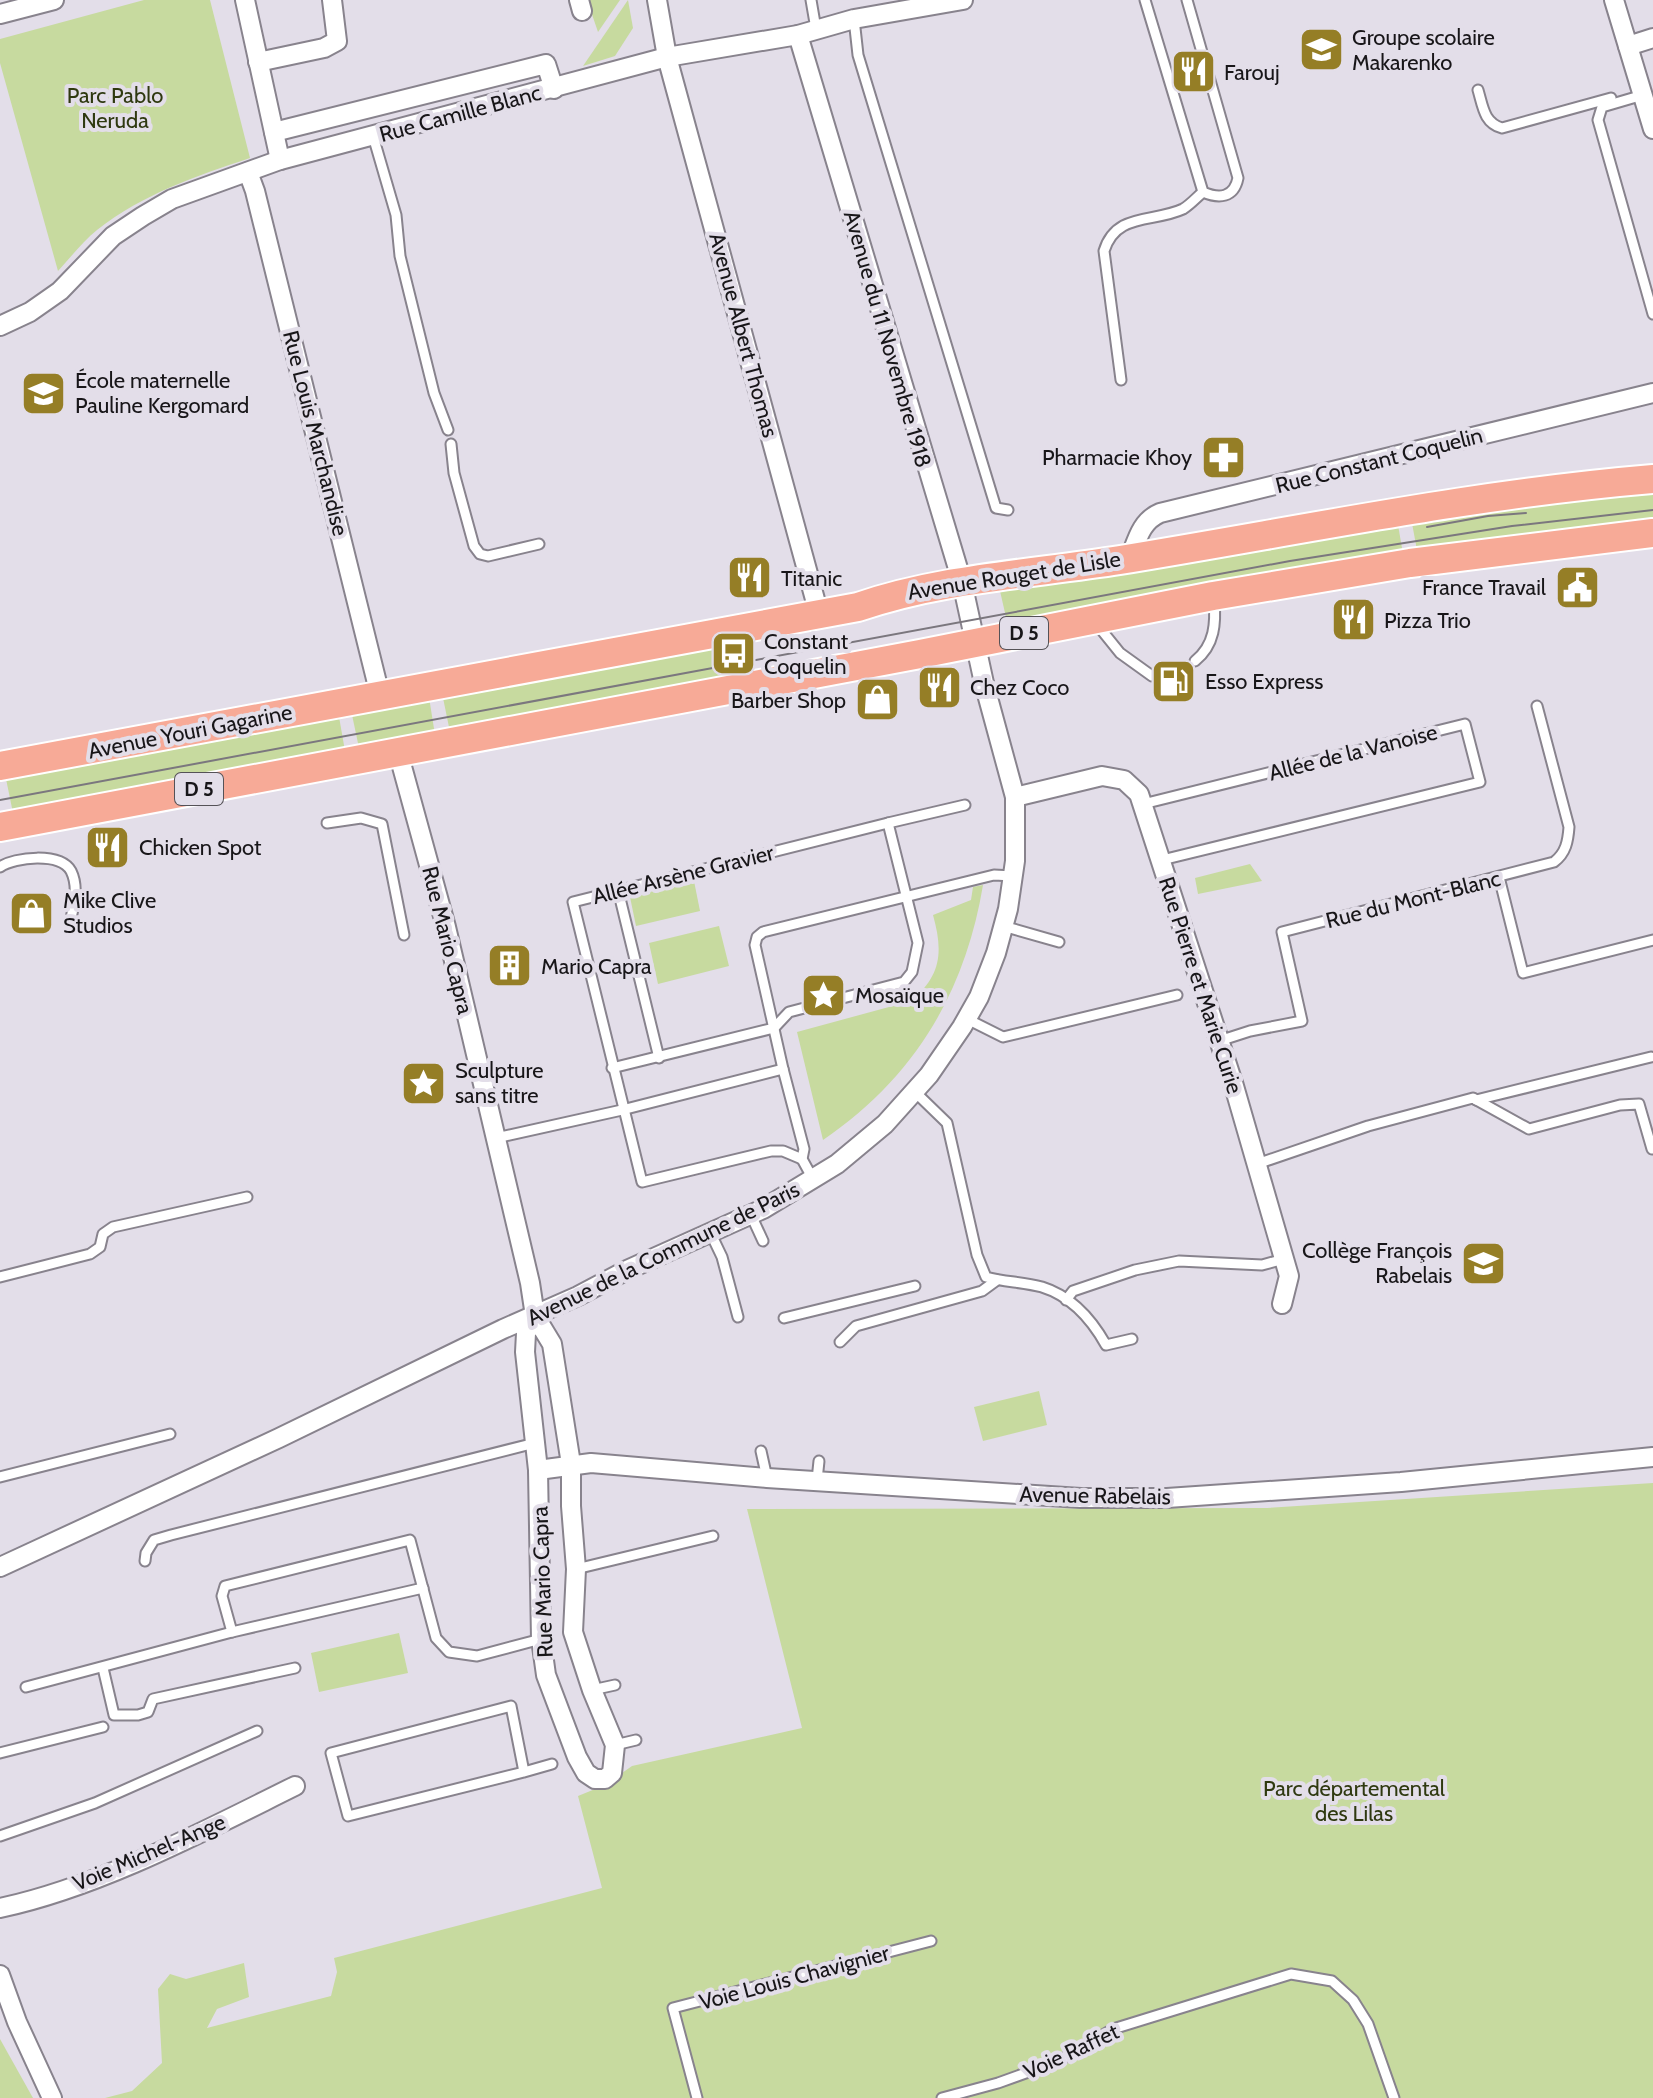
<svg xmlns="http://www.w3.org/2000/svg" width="1653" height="2098" font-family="Cabin,sans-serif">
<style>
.green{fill:#c7da9f}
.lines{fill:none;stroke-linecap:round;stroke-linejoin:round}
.service-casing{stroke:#88838d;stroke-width:13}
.minor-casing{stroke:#88838d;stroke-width:22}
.primary-casing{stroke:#fff;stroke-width:32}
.service{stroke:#fff;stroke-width:9}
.minor{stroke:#fff;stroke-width:18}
.primary{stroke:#f7aa97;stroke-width:28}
.tram{stroke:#7b777e;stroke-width:2}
.labels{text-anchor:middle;stroke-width:8;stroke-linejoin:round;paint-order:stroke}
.shield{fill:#e3dee9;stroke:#555257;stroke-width:2}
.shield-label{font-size:20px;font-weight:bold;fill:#181619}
.poi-label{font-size:22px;fill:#181619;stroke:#e3dee9;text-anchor:start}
.park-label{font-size:22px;fill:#2f3910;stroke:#e3dee9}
.street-label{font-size:22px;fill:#181619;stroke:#e3dee9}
</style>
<rect width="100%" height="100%" fill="#e3dee9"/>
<g class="green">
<path d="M144 0H210L250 158C196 176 143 194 97 230 83 241 71 257 58 271L0 63V39Z"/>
<path d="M587 0H620L598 32Z"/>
<path d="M628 0 633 28 615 56 583 66Z"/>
<path d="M1653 488V524L1417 550 1411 518Z"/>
<path d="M1397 519 1403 554 1008 626 1000 591Z"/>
<path d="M716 643 723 680 450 732 442 693Z"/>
<path d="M429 697 435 735 359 748 351 710Z"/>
<path d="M338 711 345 751 13 813 5 774Z"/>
<path d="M1250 864 1262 881 1198 894 1195 878Z"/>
<path d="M694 881 700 911 636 926 630 897Z"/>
<path d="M983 885C965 993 914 1078 823 1140L797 1032 911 1001C942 975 943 951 933 915L971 900 973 887Z"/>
<path d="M719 926 729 966 658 984 649 943Z"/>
<path d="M1039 1391 1047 1425 983 1441 974 1407Z"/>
<path d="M1653 1483V2098H105L132 2091 162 2063 158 1989 170 1974 186 1979 244 1963 249 1997 217 2009 207 2028 331 1996 337 1972 334 1958 602 1888 578 1796 605 1785 632 1766 802 1728 747 1509 1267 1508Z"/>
<path d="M399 1633 408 1673 319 1692 311 1653Z"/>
<path d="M0 2039 33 2098H0Z"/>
</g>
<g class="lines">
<defs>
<g id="service">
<path d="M811 0 816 29"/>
<path d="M1145 0 1203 192C1219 199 1234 198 1238 178L1187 0"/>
<path d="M854 19 858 55 996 508 1008 510"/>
<path d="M1478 90C1483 107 1484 123 1502 128L1611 98"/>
<path d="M1643 95 1602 107 1598 120 1653 314"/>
<path d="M373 136 396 215 400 256 434 393 448 430"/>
<path d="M1121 380 1104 251C1116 212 1153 223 1183 209 1190 205 1197 197 1203 192"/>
<path d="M451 444 454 473 474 546 480 554 488 556 539 544"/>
<path d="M1095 622 1120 653 1152 676"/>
<path d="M1195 661C1215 645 1216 623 1214 599"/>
<path d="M1143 804 1465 724 1480 782 1162 860"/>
<path d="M327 823 361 818 382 824 404 935"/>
<path d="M0 867C15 857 60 852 71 871 79 887 74 906 70 922"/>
<path d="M1499 877 1523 973 1653 940"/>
<path d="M618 890 659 1058"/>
<path d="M1003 926 1059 942"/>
<path d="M967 1019 1003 1037 1177 995"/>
<path d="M1219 1041 1250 1031 1302 1021 1282 932 1554 862C1566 853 1568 841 1569 827L1537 706"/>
<path d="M612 1068 774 1028 789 1012 904 982 912 972 918 943 888 823 965 805"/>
<path d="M783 1069 755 945 757 937 763 932 994 875 1013 876"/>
<path d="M914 1091 947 1123 977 1255 986 1277C1004 1282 1023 1282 1042 1287 1071 1296 1092 1320 1106 1345L1132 1339"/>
<path d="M1476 1100 1651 1057"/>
<path d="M496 1138 622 1110 783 1069 804 1149 802 1159 813 1179"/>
<path d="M802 1159 783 1151H771L642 1182 573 902 888 823"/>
<path d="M1257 1164 1368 1126 1473 1098 1529 1129 1620 1105 1639 1104 1652 1149"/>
<path d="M751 1215 763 1241"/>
<path d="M711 1234 722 1257 738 1317"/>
<path d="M0 1277 90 1254 100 1247 103 1234 113 1227 247 1197"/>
<path d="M1066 1300 1073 1291 1135 1270 1179 1261 1262 1265 1284 1259"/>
<path d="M784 1318 915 1286"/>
<path d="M840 1342 856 1326 982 1291 997 1280"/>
<path d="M761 1451 767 1478"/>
<path d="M0 1477 170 1434"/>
<path d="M817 1480 819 1461"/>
<path d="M145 1561 146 1553 154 1540 171 1535 535 1443"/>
<path d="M576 1569 713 1536"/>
<path d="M232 1632 222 1596 225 1586 410 1540 436 1638 449 1652 477 1656 541 1639"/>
<path d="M103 1668 114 1715H138L148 1712 153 1699 295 1668"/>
<path d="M26 1687 232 1632 423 1588"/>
<path d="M592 1690 615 1685"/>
<path d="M615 1745 636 1740"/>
<path d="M0 1753 103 1727"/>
<path d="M524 1772 348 1816 331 1753 511 1706 524 1772 552 1764"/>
<path d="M0 1836 95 1803 257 1731"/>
<path d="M697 2098 673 2008 931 1941"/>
<path d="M942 2098 998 2083 1059 2061 1113 2029 1291 1974 1332 1981 1353 2000 1368 2024 1394 2098"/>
</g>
<g id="minor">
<path d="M245 0 280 160"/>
<path d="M579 0 582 11"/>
<path d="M657 0 667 57 819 614"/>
<path d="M1614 0 1653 129"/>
<path d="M0 14 54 0"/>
<path d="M1628 46 1653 38"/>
<path d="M258 62 324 48 337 41 332 0"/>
<path d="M274 132 546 64 554 89"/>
<path d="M248 172 255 191 380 695"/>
<path d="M0 326 30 312 60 291 113 236 143 216 172 199 280 160 667 57 798 35 854 19 963 0"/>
<path d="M1130 558C1137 540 1141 521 1160 513L1653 393"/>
<path d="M398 752 446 927 530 1283 535 1316"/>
<path d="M1015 797 1102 776 1124 780 1139 794 1234 1086 1289 1276 1282 1304"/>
<path d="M535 1316 552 1344 571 1464V1506L576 1569 573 1632 592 1690 615 1745 612 1773 605 1779H595L586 1773 577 1757 546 1675 541 1639 538 1470 525 1352 526 1333Z"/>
<path d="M538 1470 591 1463 767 1478 1081 1498H1167L1401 1482 1653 1457"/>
<path d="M0 1567 279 1438 503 1329 578 1296 627 1270 763 1209 837 1164 885 1124 929 1075 962 1027 979 997 996 953 1008 909 1015 861V797L984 683 962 582 798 35"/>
<path d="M0 1908C99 1887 204 1831 295 1786"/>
<path d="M0 1975 17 2022 52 2098"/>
</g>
<g id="primary">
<path d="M0 766 858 607C942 578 1032 574 1120 560 1298 531 1473 494 1653 479"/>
<path d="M0 827 920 654 1213 596 1410 563 1653 533"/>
</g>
</defs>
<use href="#service" class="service-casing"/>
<use href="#minor" class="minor-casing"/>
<use href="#primary" class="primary-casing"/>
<use href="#service" class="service"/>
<use href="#minor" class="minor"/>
<use href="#primary" class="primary"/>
<g class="tram">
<path d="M1427 527 1488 516 1526 513"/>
<path d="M0 800 1290 561 1512 526 1653 510"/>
</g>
</g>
<defs>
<symbol id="school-square" viewBox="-11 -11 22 22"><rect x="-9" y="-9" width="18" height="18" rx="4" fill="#957e26" stroke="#e3dee9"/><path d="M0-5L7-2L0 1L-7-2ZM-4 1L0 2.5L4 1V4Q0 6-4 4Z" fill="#fff"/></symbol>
<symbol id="restaurant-square" viewBox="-11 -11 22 22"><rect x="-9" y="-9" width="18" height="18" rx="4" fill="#957e26" stroke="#e3dee9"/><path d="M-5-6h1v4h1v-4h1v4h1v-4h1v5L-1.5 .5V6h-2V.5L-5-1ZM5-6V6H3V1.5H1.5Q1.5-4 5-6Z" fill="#fff"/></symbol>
<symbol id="pharmacy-square" viewBox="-11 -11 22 22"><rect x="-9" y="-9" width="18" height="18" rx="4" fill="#957e26" stroke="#e3dee9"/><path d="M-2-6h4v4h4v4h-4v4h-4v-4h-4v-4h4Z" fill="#fff"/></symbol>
<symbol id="civic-square" viewBox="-11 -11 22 22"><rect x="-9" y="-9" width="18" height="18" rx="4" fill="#957e26" stroke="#e3dee9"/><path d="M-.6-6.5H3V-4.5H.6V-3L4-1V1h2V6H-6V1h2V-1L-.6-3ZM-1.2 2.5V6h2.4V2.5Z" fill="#fff"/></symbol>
<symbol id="bus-square" viewBox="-11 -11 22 22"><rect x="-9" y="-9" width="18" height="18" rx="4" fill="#957e26" stroke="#e3dee9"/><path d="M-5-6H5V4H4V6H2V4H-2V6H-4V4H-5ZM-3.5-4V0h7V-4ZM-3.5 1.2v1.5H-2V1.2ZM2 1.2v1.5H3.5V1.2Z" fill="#fff"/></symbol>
<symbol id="fuel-square" viewBox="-11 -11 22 22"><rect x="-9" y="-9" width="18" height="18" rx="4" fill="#957e26" stroke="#e3dee9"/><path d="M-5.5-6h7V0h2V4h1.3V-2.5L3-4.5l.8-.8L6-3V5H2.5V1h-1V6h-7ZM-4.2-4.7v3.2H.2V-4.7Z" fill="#fff"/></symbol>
<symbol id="shop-square" viewBox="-11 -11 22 22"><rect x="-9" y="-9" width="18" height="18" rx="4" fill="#957e26" stroke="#e3dee9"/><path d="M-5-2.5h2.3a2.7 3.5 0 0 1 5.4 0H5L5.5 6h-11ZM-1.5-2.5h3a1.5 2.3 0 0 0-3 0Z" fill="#fff"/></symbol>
<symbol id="building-square" viewBox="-11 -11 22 22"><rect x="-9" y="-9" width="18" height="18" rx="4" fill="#957e26" stroke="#e3dee9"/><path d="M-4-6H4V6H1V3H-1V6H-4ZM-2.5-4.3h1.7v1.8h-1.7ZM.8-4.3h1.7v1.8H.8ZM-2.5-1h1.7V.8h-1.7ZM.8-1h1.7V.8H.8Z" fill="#fff"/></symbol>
<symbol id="sight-square" viewBox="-11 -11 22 22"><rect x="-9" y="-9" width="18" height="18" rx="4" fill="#957e26" stroke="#e3dee9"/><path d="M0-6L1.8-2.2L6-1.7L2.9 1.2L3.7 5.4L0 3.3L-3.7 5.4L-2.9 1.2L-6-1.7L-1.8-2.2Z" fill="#fff"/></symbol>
</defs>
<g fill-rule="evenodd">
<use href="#school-square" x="1296" y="24" width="51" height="51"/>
<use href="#restaurant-square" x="1168" y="46" width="51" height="51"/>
<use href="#school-square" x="18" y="368" width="51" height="51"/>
<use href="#pharmacy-square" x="1198" y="432" width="51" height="51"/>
<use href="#restaurant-square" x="724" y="552" width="51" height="51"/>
<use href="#civic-square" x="1552" y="562" width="51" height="51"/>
<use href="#restaurant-square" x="1328" y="594" width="51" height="51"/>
<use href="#bus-square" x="708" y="628" width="51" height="51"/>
<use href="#fuel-square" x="1148" y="656" width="51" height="51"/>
<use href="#restaurant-square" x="914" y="662" width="51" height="51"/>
<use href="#shop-square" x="852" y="674" width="51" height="51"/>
<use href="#restaurant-square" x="82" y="822" width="51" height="51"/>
<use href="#shop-square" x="6" y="888" width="51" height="51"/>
<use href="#building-square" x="484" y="940" width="51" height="51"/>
<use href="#sight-square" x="798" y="970" width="51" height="51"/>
<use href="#sight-square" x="398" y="1058" width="51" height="51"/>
<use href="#school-square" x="1458" y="1238" width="51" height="51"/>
</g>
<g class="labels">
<g class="shield">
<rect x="1000" y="617" width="48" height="32" rx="6"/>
<rect x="175" y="773" width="48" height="32" rx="6"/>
</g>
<g class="shield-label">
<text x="1024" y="640">D 5</text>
<text x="199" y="796">D 5</text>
</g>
<g class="poi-label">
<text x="1352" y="45">Groupe scolaire<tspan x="1352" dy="25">Makarenko</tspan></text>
<text x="1224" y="80">Farouj</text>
<text x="75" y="388">École maternelle<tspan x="75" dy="25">Pauline Kergomard</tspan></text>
<text x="1192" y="465" text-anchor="end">Pharmacie Khoy</text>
<text x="781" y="586">Titanic</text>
<text x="1546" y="595" text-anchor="end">France Travail</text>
<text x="1384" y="628">Pizza Trio</text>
<text x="764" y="649">Constant<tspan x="764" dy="25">Coquelin</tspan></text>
<text x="1205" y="689">Esso Express</text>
<text x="970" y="695">Chez Coco</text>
<text x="846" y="708" text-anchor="end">Barber Shop</text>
<text x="139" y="855">Chicken Spot</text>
<text x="63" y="908">Mike Clive<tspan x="63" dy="25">Studios</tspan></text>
<text x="541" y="974">Mario Capra</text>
<text x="855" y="1003">Mosaïque</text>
<text x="455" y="1078">Sculpture<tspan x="455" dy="25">sans titre</tspan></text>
<text x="1452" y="1258" text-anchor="end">Collège François<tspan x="1452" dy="25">Rabelais</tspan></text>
</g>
<g class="park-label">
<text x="115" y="103">Parc Pablo<tspan x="115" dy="25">Neruda</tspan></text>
<text x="1354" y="1796">Parc départemental<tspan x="1354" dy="25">des Lilas</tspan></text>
</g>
<g class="street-label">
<text transform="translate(460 113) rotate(-15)" y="8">Rue Camille Blanc</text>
<text transform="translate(744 335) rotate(75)" y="8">Avenue Albert Thomas</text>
<text transform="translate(888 339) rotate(74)" y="8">Avenue du 11 Novembre 1918</text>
<text transform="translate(316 433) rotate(76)" y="8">Rue Louis Marchandise</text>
<text transform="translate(1379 460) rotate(-14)" y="8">Rue Constant Coquelin</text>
<text transform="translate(1014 575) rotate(-9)" y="8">Avenue Rouget de Lisle</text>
<text transform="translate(190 731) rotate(-11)" y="8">Avenue Youri Gagarine</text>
<text transform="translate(1353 752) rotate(-14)" y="8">Allée de la Vanoise</text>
<text transform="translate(683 874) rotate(-14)" y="8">Allée Arsène Gravier</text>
<text transform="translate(1413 899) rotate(-14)" y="8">Rue du Mont-Blanc</text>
<text transform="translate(448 940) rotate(76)" y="8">Rue Mario Capra</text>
<text transform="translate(1201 985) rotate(72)" y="8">Rue Pierre et Marie Curie</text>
<text transform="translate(663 1253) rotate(-26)" y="8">Avenue de la Commune de Paris</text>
<text transform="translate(1095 1495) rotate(1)" y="8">Avenue Rabelais</text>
<text transform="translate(542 1582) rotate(-92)" y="8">Rue Mario Capra</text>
<text transform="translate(149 1852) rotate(-23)" y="8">Voie Michel-Ange</text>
<text transform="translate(794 1977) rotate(-15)" y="8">Voie Louis Chavignier</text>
<text transform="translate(1071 2051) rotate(-25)" y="8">Voie Raffet</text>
</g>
</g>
</svg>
